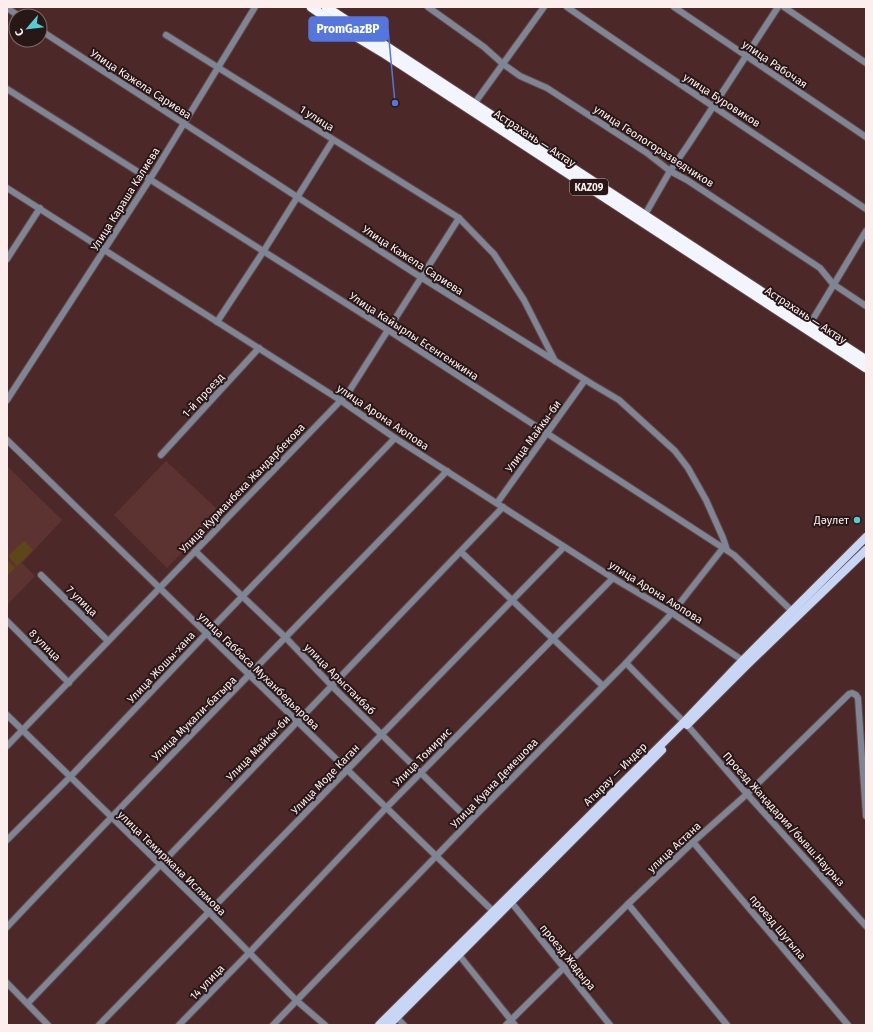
<svg xmlns="http://www.w3.org/2000/svg" width="873" height="1032" font-family="'Fira Sans',sans-serif">
<style>
.built{fill:#5c3331}
.green{fill:#5e4716}
.lines{fill:none;stroke-linecap:round;stroke-linejoin:round}
.minor-casing{stroke:#654544;stroke-width:8}
.major-casing{stroke:#654544;stroke-width:10}
.highway-casing{stroke:#654544;stroke-width:11}
.minor{stroke:#7e8594;stroke-width:6}
.major{stroke:#c6d6f4;stroke-width:8}
.highway{stroke:#f2f5fd;stroke-width:9}
.poi-dot{fill:#52ccd5;stroke:#271716;stroke-width:1.5}
.labels{text-anchor:middle;stroke-width:4;stroke-linejoin:round;paint-order:stroke}
.shield{fill:#271716;stroke:#bcaeac;stroke-width:1}
.shield-label{font-size:10px;font-weight:bold;fill:#fceeed}
.street-label{font-size:11px;fill:#fceeed;stroke:#271716}
.poi-label{font-size:11px;fill:#fceeed;stroke:#271716;text-anchor:end}
.leader{fill:none;stroke:#5576dd;stroke-width:1.5}
.callout-dot{fill:#5576dd;stroke:#271716;stroke-width:1.5}
.callout{fill:#5576dd;stroke:#5576dd;stroke-width:1.5}
.callout-label{font-size:12px;text-anchor:middle;font-weight:bold;fill:#fff}
</style>
<rect width="100%" height="100%" fill="#4c2928"/>
<g class="built">
<path d="M166 461 221 513 167 568 114 515Z"/>
<path d="M7 466 62 520 22 563 35 576 7 605Z"/>
</g>
<g class="green">
<path d="M24 541 33 550 17 566 8 556Z"/>
<path d="M7 560 15 568 7 576Z"/>
</g>
<g class="lines">
<defs>
<g id="minor">
<path d="M428 7 484 47 503 64 520 76 547 88 647 153 670 171 687 180 820 268 833 284 866 306"/>
<path d="M567 7C666 76 766 141 866 209"/>
<path d="M674 7 866 137"/>
<path d="M784 7 866 63"/>
<path d="M7 8 19 16"/>
<path d="M40 30 422 278 592 384 619 400 675 451 688 468 706 500 723 538 727 550"/>
<path d="M166 35 459 218 494 254 524 300 555 361"/>
<path d="M7 89 388 330 734 555 795 614"/>
<path d="M474 104 544 7"/>
<path d="M7 188 340 400 395 438 613 578 672 613 745 662"/>
<path d="M643 218 670 171 688 145 778 7"/>
<path d="M7 259 40 208"/>
<path d="M217 322 263 252 333 140"/>
<path d="M810 324 866 231"/>
<path d="M7 400 150 179 255 7"/>
<path d="M7 440 496 914"/>
<path d="M161 455 259 348"/>
<path d="M497 503 585 380"/>
<path d="M195 551 286 638 332 686 470 821"/>
<path d="M461 552 603 686"/>
<path d="M41 575 108 641"/>
<path d="M7 621 69 683"/>
<path d="M626 663 687 725 747 794 866 926"/>
<path d="M7 715 209 912 297 1001 325 1025"/>
<path d="M7 746 348 393 459 218"/>
<path d="M7 840 70 777 206 634 395 438"/>
<path d="M693 842 848 1025"/>
<path d="M511 902 610 1025"/>
<path d="M628 904 727 1025"/>
<path d="M7 927C152 773 300 623 447 471"/>
<path d="M459 955 515 1025"/>
<path d="M7 983 48 1025"/>
<path d="M28 1003 503 507"/>
<path d="M397 1018 404 1025"/>
<path d="M99 1025 564 547"/>
<path d="M179 1025 249 953 386 808 613 578"/>
<path d="M273 1025 470 821 626 663 672 613 723 548"/>
<path d="M506 1025 628 904 693 842 747 794 849 694 852 693 856 695 858 698 866 816"/>
</g>
<g id="major">
<path d="M687 725 748 664 866 550"/>
<path d="M379 1025 684 722 743 660 866 537"/>
<path d="M389 1025 662 750"/>
</g>
<g id="highway">
<path d="M311 7 340 27 385 54 866 368"/>
<path d="M326 7 866 360"/>
</g>
</defs>
<use href="#minor" class="minor-casing"/>
<use href="#major" class="major-casing"/>
<use href="#highway" class="highway-casing"/>
<use href="#minor" class="minor"/>
<use href="#major" class="major"/>
<use href="#highway" class="highway"/>
</g>
<circle class="poi-dot" cx="857" cy="520" r="4"/>
<g class="labels">
<rect class="shield" x="570" y="179" width="38" height="16" rx="3"/>
<g class="shield-label">
<text x="589" y="191">KAZ09</text>
</g>
<g class="street-label">
<text transform="translate(775 64) rotate(34)" y="4">улица Рабочая</text>
<text transform="translate(141 84) rotate(33)" y="4">Улица Кажела Сариева</text>
<text transform="translate(722 100) rotate(33)" y="4">улица Буровиков</text>
<text transform="translate(317 118) rotate(32)" y="4">1 улица</text>
<text transform="translate(535 138) rotate(33)" y="4">Астрахань — Актау</text>
<text transform="translate(654 146) rotate(33)" y="4">улица Геологоразведчиков</text>
<text transform="translate(125 199) rotate(-58)" y="4">Улица Караша Калиева</text>
<text transform="translate(413 260) rotate(33)" y="4">Улица Кажела Сариева</text>
<text transform="translate(806 315) rotate(33)" y="4">Астрахань — Актау</text>
<text transform="translate(414 336) rotate(33)" y="4">Улица Кайырлы Есенгенжина</text>
<text transform="translate(203 395) rotate(-47)" y="4">1-й проезд</text>
<text transform="translate(383 417) rotate(34)" y="4">улица Арона Аюпова</text>
<text transform="translate(533 436) rotate(-54)" y="4">Улица Майкы-би</text>
<text transform="translate(242 488) rotate(-46)" y="4">Улица Курманбека Жандарбекова</text>
<text transform="translate(656 592) rotate(32)" y="4">улица Арона Аюпова</text>
<text transform="translate(82 601) rotate(44)" y="4">7 улица</text>
<text transform="translate(45 645) rotate(45)" y="4">8 улица</text>
<text transform="translate(161 667) rotate(-47)" y="4">Улица Жошы-хана</text>
<text transform="translate(259 671) rotate(44)" y="4">улица Габбаса Муханбедьярова</text>
<text transform="translate(340 679) rotate(45)" y="4">улица Арыстанбаб</text>
<text transform="translate(194 718) rotate(-45)" y="4">Улица Мукали-батыра</text>
<text transform="translate(258 748) rotate(-46)" y="4">Улица Майкы-би</text>
<text transform="translate(422 757) rotate(-45)" y="4">Улица Томирис</text>
<text transform="translate(615 774) rotate(-45)" y="4">Атырау — Индер</text>
<text transform="translate(325 779) rotate(-46)" y="4">Улица Моде Каган</text>
<text transform="translate(494 783) rotate(-46)" y="4">Улица Куана Демешова</text>
<text transform="translate(784 819) rotate(48)" y="4">Проезд Жаңадария/бывш.Наурыз</text>
<text transform="translate(674 847) rotate(-43)" y="4">улица Астана</text>
<text transform="translate(172 863) rotate(44)" y="4">улица Темиржана Ислямова</text>
<text transform="translate(778 927) rotate(50)" y="4">проезд Шугыла</text>
<text transform="translate(568 957) rotate(51)" y="4">проезд Жадыра</text>
<text transform="translate(207 982) rotate(-46)" y="4">14 улица</text>
</g>
<g class="poi-label">
<text x="849" y="524">Дәулет</text>
</g>
</g>
<path class="leader" d="M395 103L388 29"/>
<circle class="callout-dot" cx="395" cy="103" r="4"/>
<rect class="callout" x="309" y="17" width="79" height="24" rx="4"/>
<g class="callout-label">
<text x="348" y="33">PromGazBP</text>
</g>
<rect width="873" height="1032" fill="none" stroke="#fceeed" stroke-width="16"/>
<g transform="translate(28 28) rotate(242)"><circle r="19" fill="#271716" stroke="#7c6d6c"/>
<path d="M0-3L7 15L0 10L-7 15Z" fill="#52ccd5"/>
<text y="-6" font-size="11" font-weight="bold" text-anchor="middle" fill="#fceeed">С</text>
</g>
</svg>
